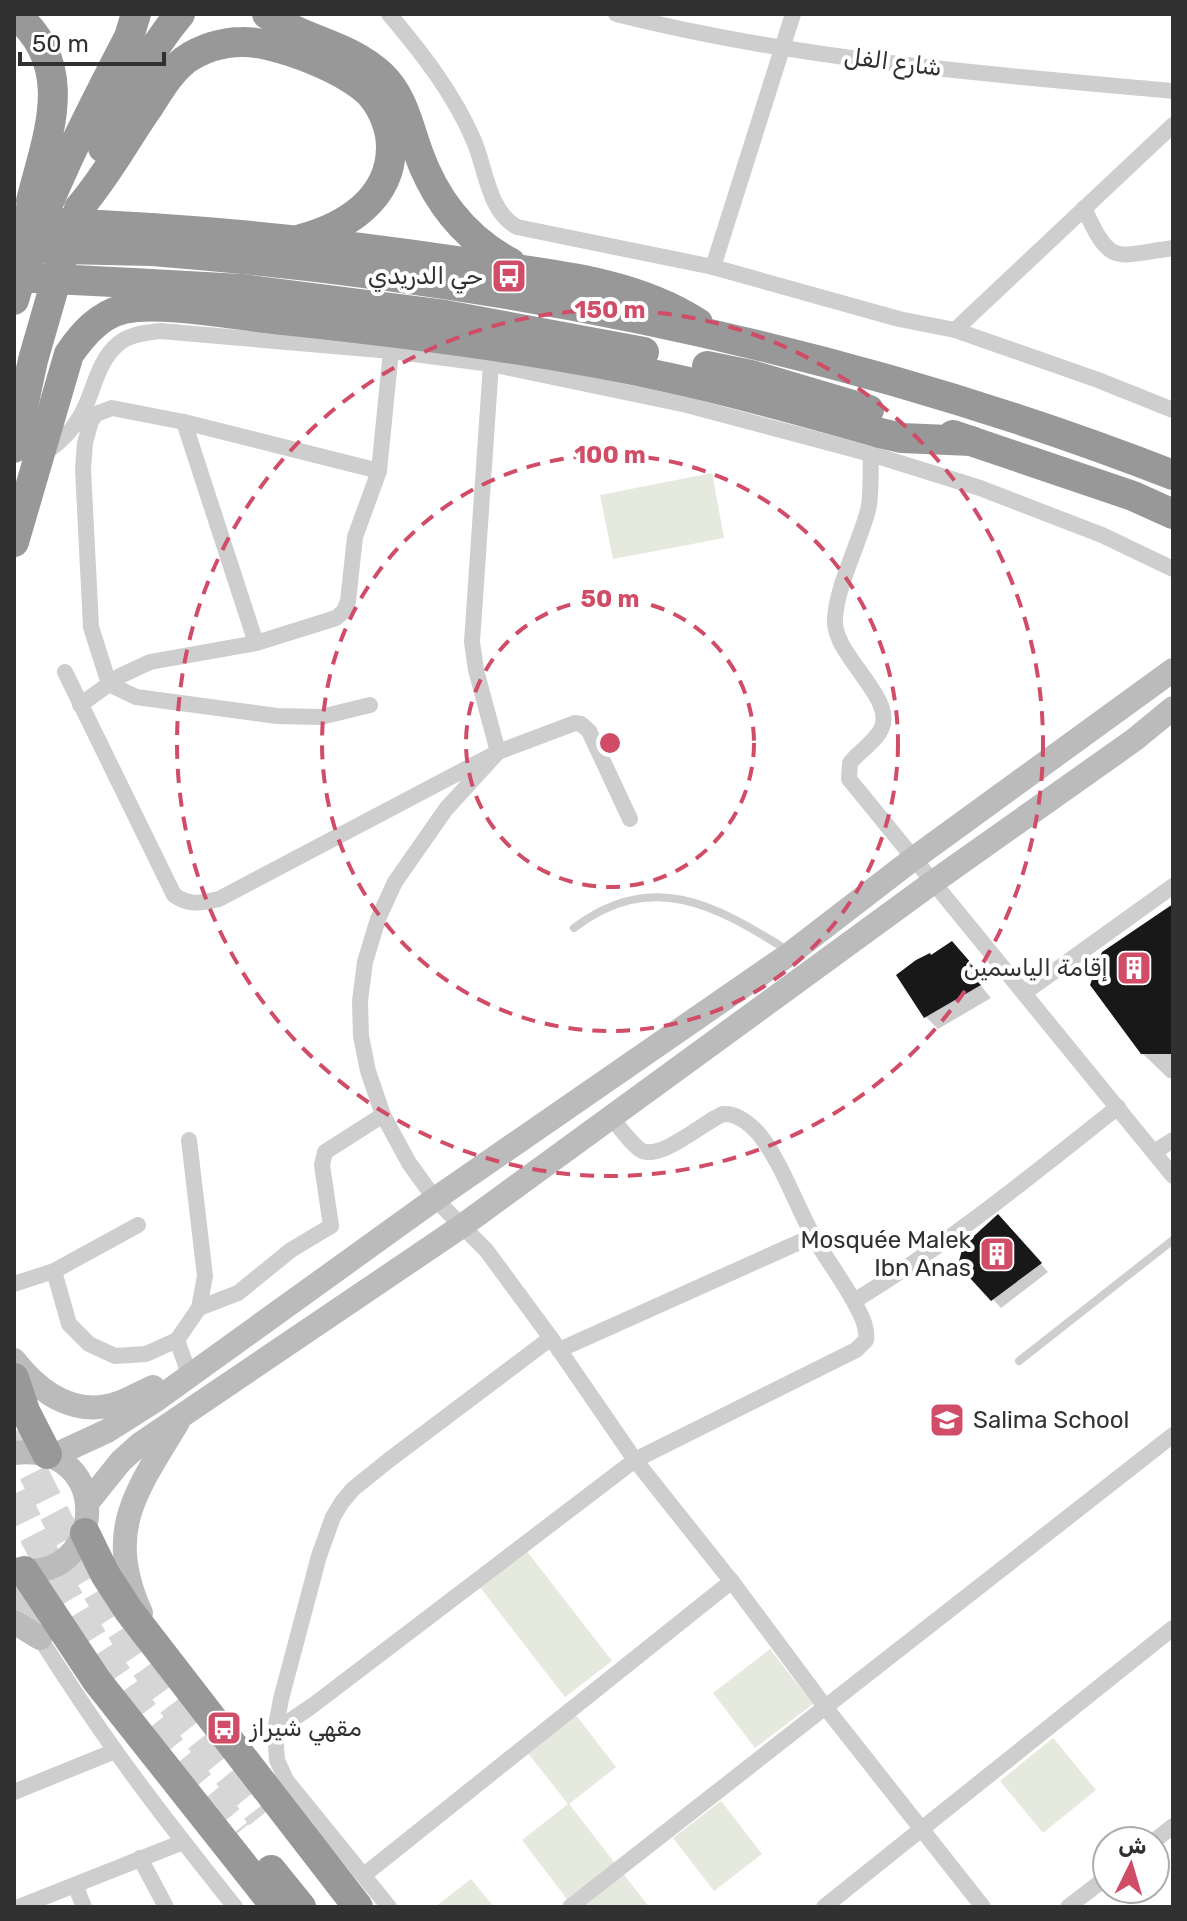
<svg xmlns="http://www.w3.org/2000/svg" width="1187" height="1921" font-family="Rubik,Vazirmatn,sans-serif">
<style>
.green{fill:#e5e9de}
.shadow{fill:#0003}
.building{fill:#181818}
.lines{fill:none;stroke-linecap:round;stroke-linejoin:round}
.highway-tunnel{stroke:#d6d6d6;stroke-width:30;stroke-dasharray:30 15;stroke-linecap:butt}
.lane{stroke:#cecece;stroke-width:8}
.street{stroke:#cecece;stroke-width:16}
.secondary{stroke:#bbb;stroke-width:24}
.highway{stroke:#989898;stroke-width:30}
.highway-bridge{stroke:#989898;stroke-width:30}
.ring{fill:none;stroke:#d04c67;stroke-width:4;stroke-dasharray:14 10}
.labels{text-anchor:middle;stroke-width:8;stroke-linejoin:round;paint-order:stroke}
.street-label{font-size:24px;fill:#313131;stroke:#fff}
.poi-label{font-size:24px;fill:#313131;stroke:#fff;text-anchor:end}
.centre{fill:#d04c67;stroke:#fff;stroke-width:4}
.ring-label{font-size:24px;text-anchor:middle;font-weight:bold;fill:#d04c67;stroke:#fff;stroke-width:8;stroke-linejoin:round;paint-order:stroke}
</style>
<rect width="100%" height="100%" fill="#fff"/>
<g class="green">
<path d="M712 473 724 538 613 559 600 495Z"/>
<path d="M526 1550 612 1661 565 1697 479 1586Z"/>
<path d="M770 1649 813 1704 755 1748 713 1693Z"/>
<path d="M575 1714 616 1767 569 1804 649 1907H573L522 1840 568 1804 527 1752Z"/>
<path d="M1053 1738 1096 1790 1043 1833 1000 1781Z"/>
<path d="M721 1801 762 1854 714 1891 673 1838Z"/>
<path d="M471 1879 494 1907H435Z"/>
</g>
<g class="shadow">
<path d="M1173 907V1078H1168L1142 1053Z"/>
<path d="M965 956 982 976 977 981 991 998 938 1029 926 1017Z"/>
<path d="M1006 1224 1048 1272 1001 1308 960 1264Z"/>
</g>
<g class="building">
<path d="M1173 904V1054H1141L1090 985 1102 952Z"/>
<path d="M952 941 971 963 966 968 981 985 924 1018 896 975 916 960 930 953 931 955Z"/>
<path d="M998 1214 1042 1263 991 1301 958 1265 963 1246Z"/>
</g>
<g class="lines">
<g class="highway-tunnel">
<path d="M14 1432C52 1513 94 1592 145 1666 181 1718 222 1766 261 1816"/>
<path d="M14 1494C45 1560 82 1626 124 1686 160 1737 200 1784 239 1832"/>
</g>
<g class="lane">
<path d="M574 928C652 869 715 905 787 950"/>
<path d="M1019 1361 1173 1240"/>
</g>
<g class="street">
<path d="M389 14C422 53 454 94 474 141 486 169 488 211 517 227L713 267 899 319 955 330 1098 380 1173 410"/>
<path d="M616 14C798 60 987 74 1173 91"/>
<path d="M1084 208C1111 267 1114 256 1173 248"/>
<path d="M713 267 793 14"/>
<path d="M955 330 1173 125"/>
<path d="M184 422 256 643 336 618 344 611 348 601 355 537 379 471 391 351"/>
<path d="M871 454C870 472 872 493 868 510 860 542 834 591 835 623 836 656 894 698 882 727 877 741 859 751 850 763L849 779 1173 1176"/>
<path d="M40 456C61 443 76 428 86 405 95 384 100 359 118 344 130 334 145 333 160 331L391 351 491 364 687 405 871 454 980 488 1102 535 1173 569"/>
<path d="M65 672 174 895C189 906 202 903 219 899L498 752 476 670 472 642 491 364"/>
<path d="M80 705 120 676 150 662 256 643"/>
<path d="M370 705 321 717 277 716 136 697 109 684 91 627 83 469 85 443 91 421 96 414 112 408 184 422 379 471"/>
<path d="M630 819 589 731 581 724 575 723 498 752 446 809 395 882 378 919 365 962 360 1001 361 1036 368 1071 383 1115 409 1163 435 1199 486 1250 551 1338 635 1460 736 1587 826 1708 983 1907"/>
<path d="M1024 993 1173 886"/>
<path d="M1154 1152 1173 1140"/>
<path d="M54 1271 69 1324 89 1344 115 1356 146 1354 177 1340 199 1308 205 1276 189 1140"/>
<path d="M14 1284 54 1271 138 1225"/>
<path d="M854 1301C948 1244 1032 1175 1118 1107"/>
<path d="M199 1308 238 1293 291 1250 331 1226 322 1165 325 1152 383 1115"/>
<path d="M177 1340 189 1374"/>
<path d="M559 1350 813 1236"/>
<path d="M14 1583C25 1619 47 1649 67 1680 118 1759 176 1833 235 1907"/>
<path d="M275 1731 281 1699 319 1556 333 1517 342 1502 353 1489 389 1460 551 1338"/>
<path d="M14 1792 115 1751"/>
<path d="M1154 1841 1173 1826"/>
<path d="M140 1858 166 1907"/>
<path d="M364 1875 732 1581"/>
<path d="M75 1885 84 1907"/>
<path d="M19 1907 183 1842"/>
<path d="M389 1907 286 1780 277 1760 275 1731 312 1706 635 1460 856 1350 866 1340C868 1326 859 1311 853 1300 840 1276 823 1255 811 1232 794 1200 781 1162 759 1134 750 1124 737 1113 723 1114 703 1122 658 1164 639 1149 628 1140 619 1126 610 1116"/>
<path d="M570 1907 1173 1435"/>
<path d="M824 1907 1173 1628"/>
<path d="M1068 1907 1107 1877"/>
</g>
<g class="secondary">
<path d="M14 1360C40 1393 75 1418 118 1403 130 1399 141 1392 153 1387"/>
<path d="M14 1453C117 1441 106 1588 14 1569"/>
<path d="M53 1456 107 1431 156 1400 435 1199 791 953 913 859 1173 670"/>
<path d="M88 1502 121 1461 140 1444 462 1226 932 883 1134 740 1173 708"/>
<path d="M141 1613C104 1530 136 1492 178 1422"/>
<path d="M14 1622 40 1638"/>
</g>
<g class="highway">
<path d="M15 14C78 67 47 136 31 201"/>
<path d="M267 14C302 41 347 43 381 75 403 96 408 124 418 152 435 200 466 239 511 263"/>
<path d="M103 148C124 101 147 53 180 14"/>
<path d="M79 208C106 177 125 141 148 108 159 91 169 73 185 60 201 49 222 42 242 42 274 41 353 71 373 97 384 111 391 130 391 147 391 199 346 227 301 239"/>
<path d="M151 228C259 235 365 247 471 263 548 274 632 280 698 323"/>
<path d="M152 251C500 278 847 348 1173 475"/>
<path d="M133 283 241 289 445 315 644 352"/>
<path d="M14 300C40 208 85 122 129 37L136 14"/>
<path d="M707 366 751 375 869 410"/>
<path d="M953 435 1133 496 1173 514"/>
<path d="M14 448 33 360 63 256"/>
<path d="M14 542 69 354C83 334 99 315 124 309 160 301 234 315 274 319 408 333 544 350 675 379 744 394 812 414 880 433L902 438 971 441"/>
<path d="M14 1378 25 1411 47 1454"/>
<path d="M85 1533 105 1574 129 1611 358 1907"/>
<path d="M24 1571 97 1681 276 1907"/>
<path d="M271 1870 301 1907"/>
</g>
<g class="highway-bridge">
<path d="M14 220 151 228"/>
<path d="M14 248 152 251"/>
<path d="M14 277 133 283"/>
</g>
</g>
<g class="ring">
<circle cx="610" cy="743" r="144"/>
<circle cx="610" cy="743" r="288"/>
<circle cx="610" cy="743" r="433"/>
</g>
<defs>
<symbol id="bus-square" viewBox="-11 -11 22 22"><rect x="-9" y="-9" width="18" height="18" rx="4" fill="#d04c67" stroke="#fff"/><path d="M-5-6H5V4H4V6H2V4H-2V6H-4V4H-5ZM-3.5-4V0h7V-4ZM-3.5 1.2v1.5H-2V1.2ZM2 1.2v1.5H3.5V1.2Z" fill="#fff"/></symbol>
<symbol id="building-square" viewBox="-11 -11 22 22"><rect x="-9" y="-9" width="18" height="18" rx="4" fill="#d04c67" stroke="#fff"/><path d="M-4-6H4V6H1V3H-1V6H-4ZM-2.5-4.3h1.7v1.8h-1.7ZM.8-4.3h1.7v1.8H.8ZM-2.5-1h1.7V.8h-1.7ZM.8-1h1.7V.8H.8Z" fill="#fff"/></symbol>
<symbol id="school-square" viewBox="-11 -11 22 22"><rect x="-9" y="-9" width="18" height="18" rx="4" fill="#d04c67" stroke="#fff"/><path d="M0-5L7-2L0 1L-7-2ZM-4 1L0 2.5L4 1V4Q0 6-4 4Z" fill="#fff"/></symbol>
</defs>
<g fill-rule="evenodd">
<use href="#bus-square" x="489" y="256" width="40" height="40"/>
<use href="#building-square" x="1114" y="948" width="40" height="40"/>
<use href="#building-square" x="977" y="1234" width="40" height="40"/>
<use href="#school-square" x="927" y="1400" width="40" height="40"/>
<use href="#bus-square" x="204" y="1708" width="40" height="40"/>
</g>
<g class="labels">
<g class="street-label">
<text transform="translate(893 62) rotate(7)" y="8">شارع الفل</text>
</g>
<g class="poi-label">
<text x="483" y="284">حي الدريدي</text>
<text x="1108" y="976">إقامة الياسمين</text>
<text x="971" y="1248">Mosquée Malek<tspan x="971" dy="28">Ibn Anas</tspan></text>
<text x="973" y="1428" text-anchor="start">Salima School</text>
<text x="250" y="1736" text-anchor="start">مقهي شيراز</text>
</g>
</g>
<circle cx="610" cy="743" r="12" class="centre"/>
<g class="ring-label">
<text x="610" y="318">150 m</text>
<text x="610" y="463">100 m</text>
<text x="610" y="607">50 m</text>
</g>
<rect width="1187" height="1921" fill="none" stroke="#313131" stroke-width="32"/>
<g transform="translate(1131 1865) rotate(5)"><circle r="38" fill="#ffffff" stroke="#adadad" stroke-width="2"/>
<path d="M0-6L14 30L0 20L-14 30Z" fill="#d04c67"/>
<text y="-12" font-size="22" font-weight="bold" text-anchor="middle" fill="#313131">ش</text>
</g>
<path d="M20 52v12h144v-12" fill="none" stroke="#313131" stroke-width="4"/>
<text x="32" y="52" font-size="24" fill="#313131" stroke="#ffffff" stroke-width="6" paint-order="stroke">50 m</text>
</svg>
